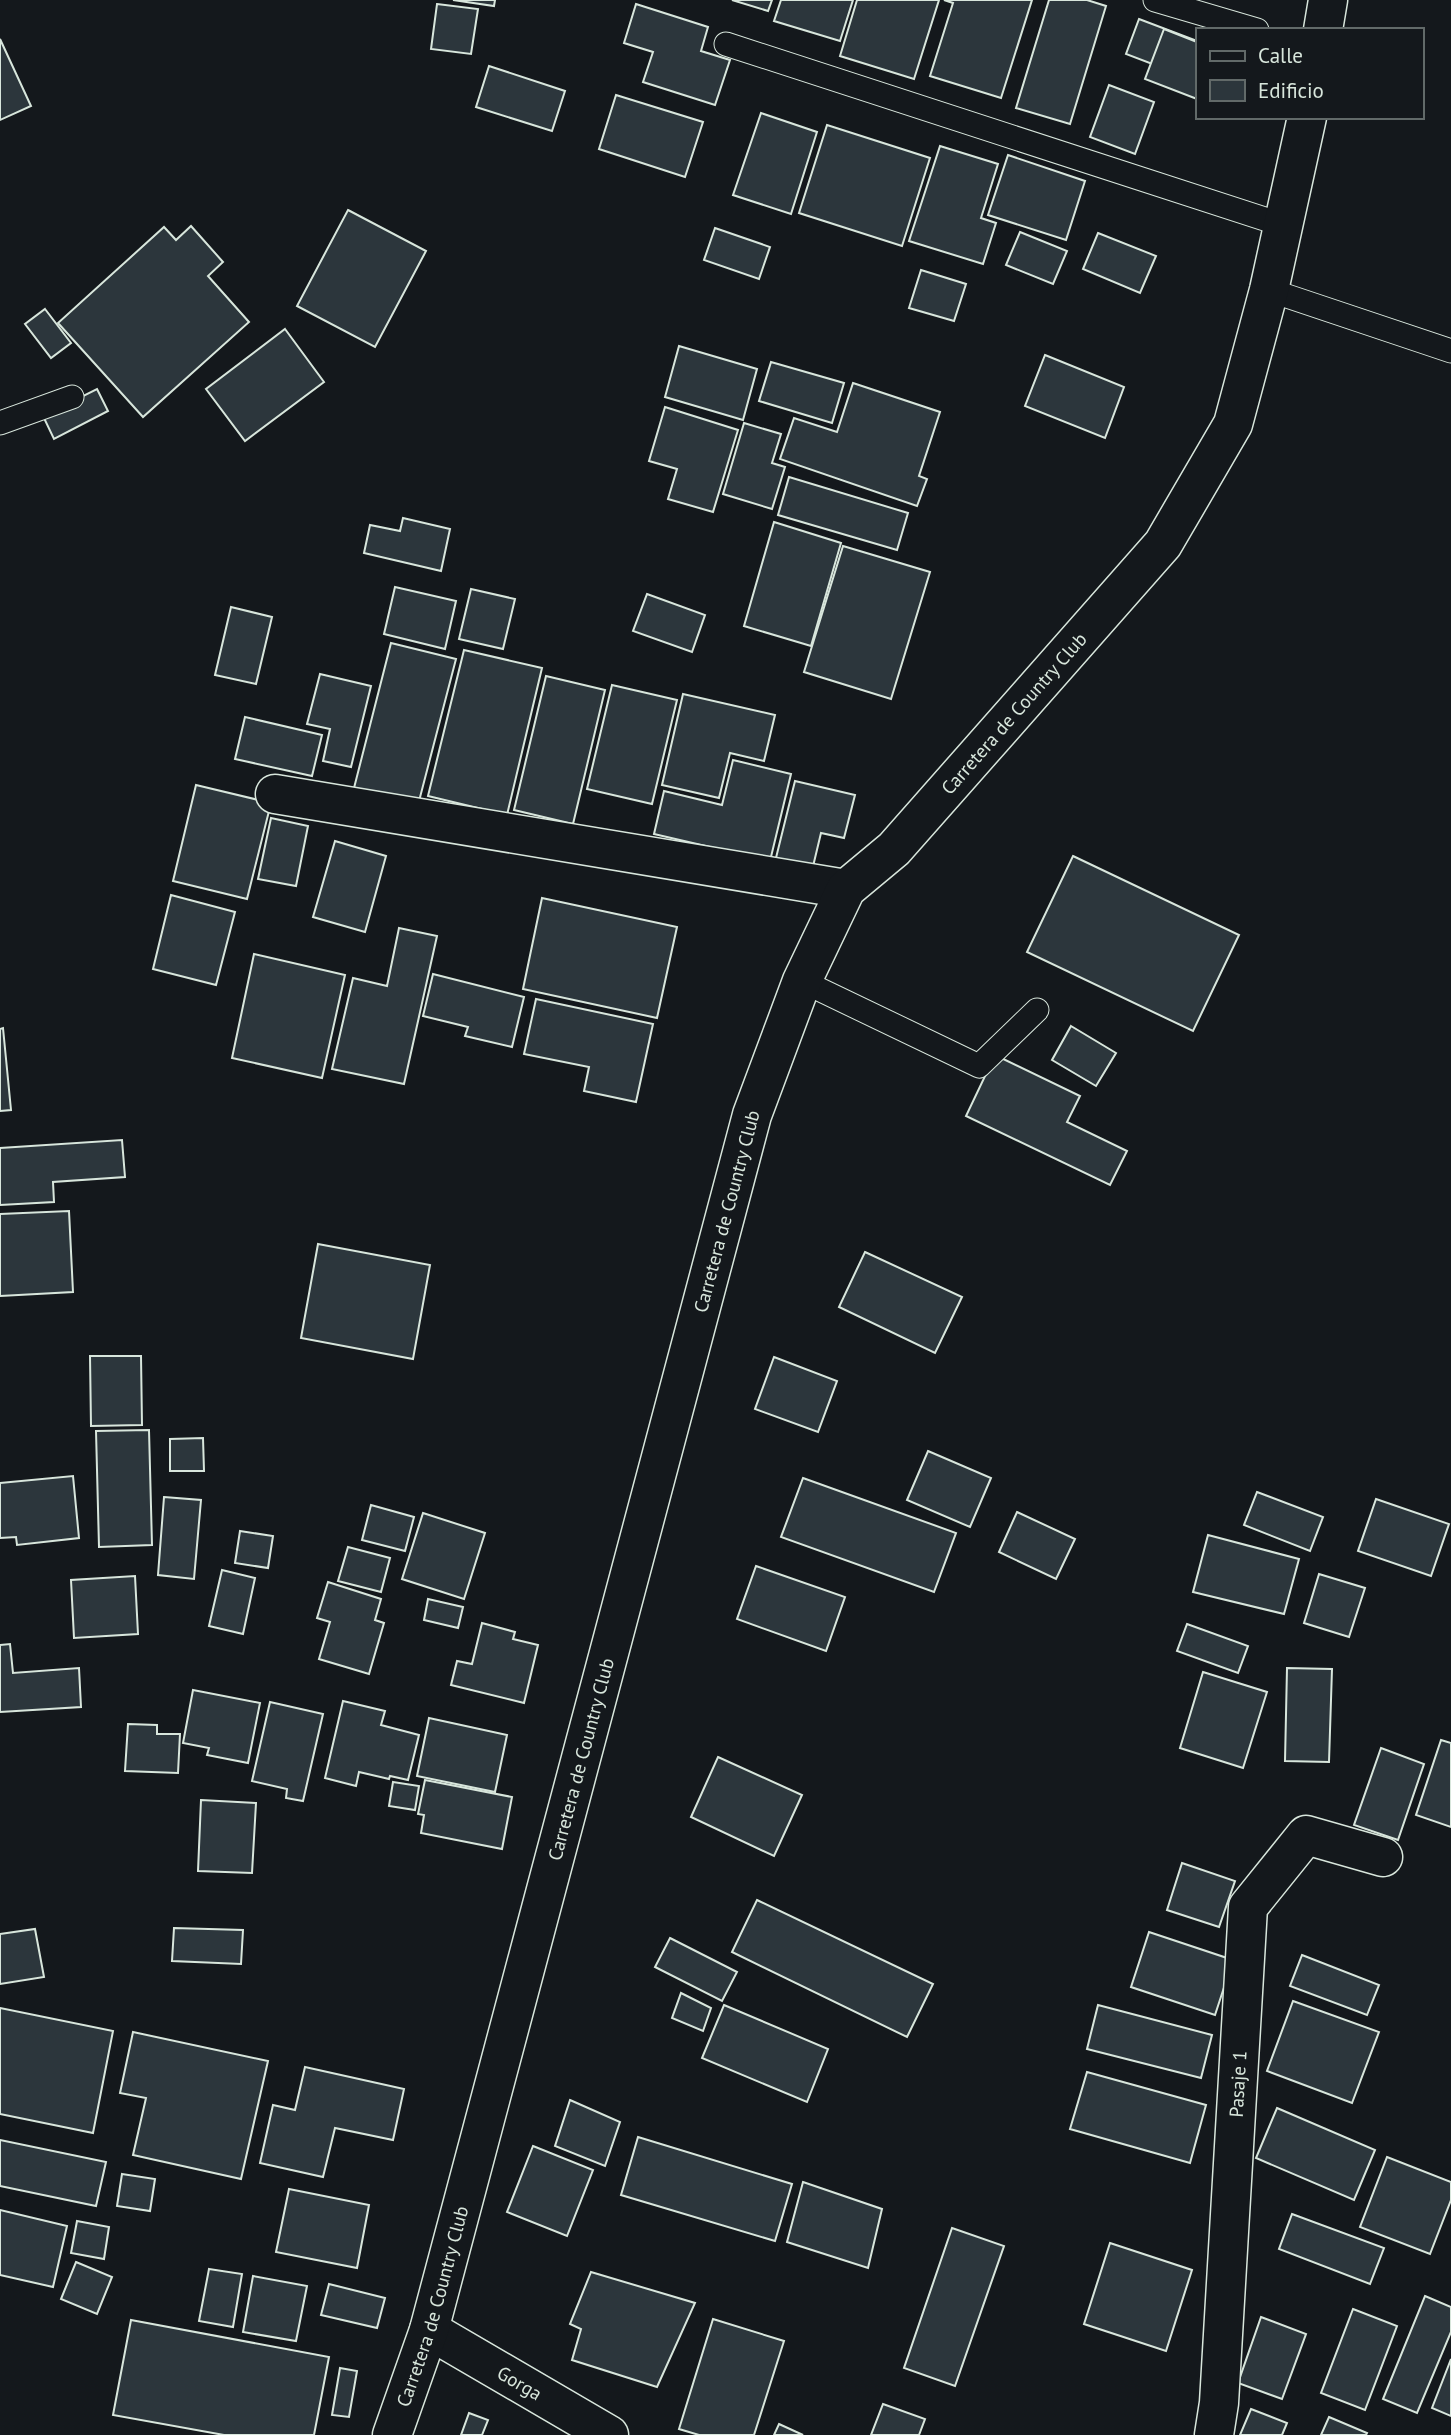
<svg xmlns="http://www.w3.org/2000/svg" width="1451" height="2435" font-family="'PT Sans',sans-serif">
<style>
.building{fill:#2c363c;stroke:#d8e6dc;stroke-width:2}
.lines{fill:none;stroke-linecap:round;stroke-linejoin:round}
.service-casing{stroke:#d8e6dc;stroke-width:25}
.minor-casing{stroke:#d8e6dc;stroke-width:41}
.tertiary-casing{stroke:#d8e6dc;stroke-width:41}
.service{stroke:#14181c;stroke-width:23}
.minor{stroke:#14181c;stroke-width:38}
.tertiary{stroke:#14181c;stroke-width:38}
.labels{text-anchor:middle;stroke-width:5;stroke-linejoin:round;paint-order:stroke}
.street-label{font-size:19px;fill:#d8e6dc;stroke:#14181c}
</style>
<rect width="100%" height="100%" fill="#14181c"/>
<g class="building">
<path d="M453 0H495L494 6Z"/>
<path d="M732 0H772L768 11Z"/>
<path d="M781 0H853L840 41 774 21Z"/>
<path d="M857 0H939L914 79 840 56Z"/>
<path d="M944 0H1032L1001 98 930 76 953 3Z"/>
<path d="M1049 0H1087L1106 6 1070 124 1016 108Z"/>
<path d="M437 4 478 9 471 54 431 49Z"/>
<path d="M636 4 708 27 701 51 730 60 715 105 643 82 653 52 624 43Z"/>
<path d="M1139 19 1197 41V81L1126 54Z"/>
<path d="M1164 29 1197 42V99L1145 79Z"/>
<path d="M0 39 31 106 0 120Z"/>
<path d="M489 66 565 91 552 131 476 107Z"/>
<path d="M1109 85 1154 102 1135 154 1090 137Z"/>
<path d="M616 95 703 122 685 177 599 149Z"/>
<path d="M761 113 817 132 791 214 733 195Z"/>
<path d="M827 125 930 158 902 246 799 213Z"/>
<path d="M940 146 998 164 981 218 996 223 983 264 909 241Z"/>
<path d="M1008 155 1085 181 1066 240 988 215Z"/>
<path d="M348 210 426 251 375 347 297 306Z"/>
<path d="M191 226 223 262 208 276 249 322 143 417 58 323 164 227 176 240Z"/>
<path d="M715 228 770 247 759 279 704 260Z"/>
<path d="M1020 232 1067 251 1053 284 1006 265Z"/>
<path d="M1098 233 1156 256 1140 293 1083 269Z"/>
<path d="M921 270 966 284 954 321 909 308Z"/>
<path d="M45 309 71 343 51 358 25 324Z"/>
<path d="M285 329 324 382 245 441 206 389Z"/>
<path d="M679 346 757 369 743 420 665 397Z"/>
<path d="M1045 355 1124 387 1105 438 1025 406Z"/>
<path d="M771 362 844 383 832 423 759 401Z"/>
<path d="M853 383 940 412 919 476 927 479 917 506 780 459 794 418 837 432Z"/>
<path d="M97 389 108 411 54 439 43 416Z"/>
<path d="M665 407 738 430 713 512 668 499 677 469 649 461Z"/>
<path d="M744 423 781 434 772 463 785 467 772 509 723 494Z"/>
<path d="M789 477 908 513 897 550 778 515Z"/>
<path d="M403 518 450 529 441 571 364 553 370 525 400 531Z"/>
<path d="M774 522 841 543 811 646 744 626Z"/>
<path d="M843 546 930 572 891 699 804 672Z"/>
<path d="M395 587 456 601 445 649 384 634Z"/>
<path d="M471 589 515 599 503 649 459 639Z"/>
<path d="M647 594 705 615 692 652 633 631Z"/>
<path d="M231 607 272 617 256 684 215 675Z"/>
<path d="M391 643 456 659 418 805 354 788Z"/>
<path d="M464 650 542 668 507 815 428 796Z"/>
<path d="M320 674 371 686 351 767 323 761 330 729 307 724Z"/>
<path d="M546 676 605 690 573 824 514 810Z"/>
<path d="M612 685 677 700 652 804 587 789Z"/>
<path d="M683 694 775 715 764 761 730 753 719 798 662 785Z"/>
<path d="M245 717 322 735 312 776 235 759Z"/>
<path d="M733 760 791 774 770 861 654 834 664 791 722 805Z"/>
<path d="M795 781 855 795 844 838 821 833 810 879 773 870Z"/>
<path d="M196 785 271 803 247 899 173 881Z"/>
<path d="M271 818 308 826 296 886 258 879Z"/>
<path d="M335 841 386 856 365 932 313 917Z"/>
<path d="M1073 856 1239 935 1193 1031 1027 952Z"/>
<path d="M171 895 235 912 216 985 153 969Z"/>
<path d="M542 898 677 927 657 1018 523 989Z"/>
<path d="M399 928 437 936 404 1084 332 1069 353 978 387 986Z"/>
<path d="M254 954 345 975 322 1078 232 1058Z"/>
<path d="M433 974 524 997 512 1047 465 1036 468 1027 423 1016Z"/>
<path d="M536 999 653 1024 636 1102 584 1091 589 1067 524 1054Z"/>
<path d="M1071 1026 1116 1053 1096 1086 1052 1060Z"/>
<path d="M3 1028 11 1110 0 1111V1029Z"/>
<path d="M995 1055 1080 1096 1067 1122 1127 1151 1110 1185 966 1116Z"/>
<path d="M122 1140 125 1177 53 1182 54 1202 0 1205V1148Z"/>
<path d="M69 1211 73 1292 0 1296V1214Z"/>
<path d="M318 1244 430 1265 413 1359 301 1338Z"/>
<path d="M865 1252 962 1297 935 1353 839 1307Z"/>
<path d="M90 1356H141L142 1425 91 1426Z"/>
<path d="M774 1357 837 1381 818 1432 755 1409Z"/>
<path d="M149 1430 152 1545 99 1547 96 1431Z"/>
<path d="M203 1438 204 1471H170V1439Z"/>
<path d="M928 1451 991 1478 970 1527 907 1500Z"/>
<path d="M73 1476 79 1538 17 1545 16 1537 0 1538V1483Z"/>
<path d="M803 1478 956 1533 934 1592 781 1537Z"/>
<path d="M1257 1492 1323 1517 1310 1551 1244 1525Z"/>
<path d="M164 1497 201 1500 194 1579 158 1575Z"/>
<path d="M1376 1499 1449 1524 1431 1576 1358 1551Z"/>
<path d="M371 1505 414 1517 405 1551 362 1540Z"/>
<path d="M1017 1512 1075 1539 1056 1579 999 1552Z"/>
<path d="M423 1513 485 1533 464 1599 402 1579Z"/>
<path d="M240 1531 273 1536 268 1568 235 1563Z"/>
<path d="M1208 1535 1299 1559 1284 1614 1193 1592Z"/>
<path d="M348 1547 390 1558 381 1592 338 1581Z"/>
<path d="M756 1566 845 1597 826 1651 737 1619Z"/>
<path d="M222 1570 255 1578 243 1634 209 1626Z"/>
<path d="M1319 1574 1365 1588 1349 1637 1304 1623Z"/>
<path d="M135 1576 138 1634 74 1638 71 1580Z"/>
<path d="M328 1582 381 1599 375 1620 384 1623 369 1674 319 1659 330 1622 317 1618Z"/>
<path d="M428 1599 463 1607 458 1628 424 1620Z"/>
<path d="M482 1623 515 1632 513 1639 538 1645 524 1703 451 1685 457 1661 472 1664Z"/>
<path d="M1187 1624 1248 1646 1238 1673 1177 1651Z"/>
<path d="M10 1644 13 1673 79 1668 81 1707 0 1712V1645Z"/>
<path d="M1287 1668 1332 1669 1329 1762 1285 1761Z"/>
<path d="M1203 1672 1267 1692 1243 1768 1180 1748Z"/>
<path d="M193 1690 260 1703 248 1763 207 1755 209 1748 183 1743Z"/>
<path d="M343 1701 385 1711 381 1725 419 1735 408 1780 390 1776 389 1779 359 1772 356 1786 325 1778Z"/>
<path d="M270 1702 323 1714 303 1801 286 1798 287 1789 252 1781Z"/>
<path d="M429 1718 507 1735 495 1792 417 1776Z"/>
<path d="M128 1724 157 1725V1734H180L178 1773 125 1771Z"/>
<path d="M1441 1740 1451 1743V1827L1416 1815Z"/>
<path d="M1381 1748 1424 1764 1398 1840 1354 1825Z"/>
<path d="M718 1757 802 1795 774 1856 691 1817Z"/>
<path d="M425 1780 512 1797 502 1849 421 1833 424 1815 418 1814Z"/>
<path d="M393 1782 419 1786 415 1810 389 1806Z"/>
<path d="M201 1800 256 1803 252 1873 198 1871Z"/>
<path d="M1182 1863 1235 1881 1219 1927 1167 1910Z"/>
<path d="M757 1900 933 1984 907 2037 732 1952Z"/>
<path d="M174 1928 243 1930 241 1964 172 1961Z"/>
<path d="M35 1929 44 1977 0 1984V1934Z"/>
<path d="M1149 1932 1233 1960 1215 2015 1131 1987Z"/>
<path d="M670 1938 737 1972 722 2001 655 1967Z"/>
<path d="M1302 1955 1379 1985 1367 2015 1290 1986Z"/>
<path d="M681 1993 711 2008 703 2031 672 2018Z"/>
<path d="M1293 2001 1379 2032 1352 2103 1267 2071Z"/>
<path d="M724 2005 828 2049 807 2102 702 2058Z"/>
<path d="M1098 2005 1212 2035 1201 2078 1087 2049Z"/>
<path d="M0 2008 113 2031 93 2133 0 2114Z"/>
<path d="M133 2032 268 2061 241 2179 133 2155 146 2098 120 2093Z"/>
<path d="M305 2067 404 2089 393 2140 335 2128 323 2177 260 2163 273 2105 295 2110Z"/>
<path d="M1087 2072 1206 2105 1190 2163 1070 2129Z"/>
<path d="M570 2100 620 2122 605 2166 555 2146Z"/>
<path d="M1277 2108 1375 2150 1354 2200 1256 2158Z"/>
<path d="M638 2137 792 2184 775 2241 621 2195Z"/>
<path d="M0 2140 106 2162 96 2206 0 2186Z"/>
<path d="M533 2146 593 2170 567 2236 507 2212Z"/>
<path d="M1387 2157 1451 2182V2200L1430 2254 1360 2227Z"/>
<path d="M122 2174 155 2179 150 2211 117 2206Z"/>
<path d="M803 2182 882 2209 868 2268 787 2242Z"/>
<path d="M289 2189 369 2205 357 2268 276 2252Z"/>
<path d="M0 2210 67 2226 53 2287 0 2275Z"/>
<path d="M1292 2214 1384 2248 1370 2284 1279 2249Z"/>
<path d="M77 2221 109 2227 104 2259 71 2253Z"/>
<path d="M952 2228 1004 2246 955 2386 904 2368Z"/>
<path d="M1110 2243 1192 2270 1166 2351 1084 2324Z"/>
<path d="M76 2262 112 2277 97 2314 61 2299Z"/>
<path d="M209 2269 242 2274 233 2327 199 2321Z"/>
<path d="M591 2272 695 2303 657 2387 572 2360 581 2329 570 2324Z"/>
<path d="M253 2276 307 2286 296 2341 243 2332Z"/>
<path d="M329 2284 385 2298 377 2328 321 2315Z"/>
<path d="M1425 2296 1451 2307V2332L1417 2413 1383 2399Z"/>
<path d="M1353 2309 1397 2326 1365 2410 1321 2393Z"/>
<path d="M1261 2317 1306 2334 1282 2399 1238 2383Z"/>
<path d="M713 2319 784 2341 754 2435H699L679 2429Z"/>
<path d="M131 2320 329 2357 314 2435H224L113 2415Z"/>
<path d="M1451 2359V2416L1432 2408Z"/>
<path d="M340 2368 357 2371 349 2417 332 2415Z"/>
<path d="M883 2404 925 2419 919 2435H871Z"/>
<path d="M1251 2409 1287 2423 1282 2435H1240Z"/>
<path d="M469 2413 488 2420 482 2435H461Z"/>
<path d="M1329 2417 1367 2433 1366 2435H1321Z"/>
<path d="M779 2424 803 2435H774Z"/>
</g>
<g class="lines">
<defs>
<g id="service">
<path d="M1155 0 1257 30"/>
<path d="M726 44 1283 225"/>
<path d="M1269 290 1451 351"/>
<path d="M0 423 72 397"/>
<path d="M802 981 979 1066 1037 1010"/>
</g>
<g id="minor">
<path d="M275 794 846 889"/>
<path id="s1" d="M429 2330 609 2435"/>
<path id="s2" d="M1214 2435 1219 2403 1248 1907 1306 1835 1383 1857"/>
</g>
<g id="tertiary">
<path d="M1323 30 1328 0"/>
<path id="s3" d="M392 2435 429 2330 752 1115 802 981 846 889 894 849 1163 544 1233 424 1269 290 1307 117"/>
</g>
</defs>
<use href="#service" class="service-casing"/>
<use href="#minor" class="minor-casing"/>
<use href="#tertiary" class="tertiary-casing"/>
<use href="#service" class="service"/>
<use href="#minor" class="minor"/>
<use href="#tertiary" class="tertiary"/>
</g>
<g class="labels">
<g class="street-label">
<text dy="7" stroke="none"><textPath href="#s3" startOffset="1857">Carretera de Country Club</textPath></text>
<text dy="7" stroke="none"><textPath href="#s3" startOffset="1269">Carretera de Country Club</textPath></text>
<text dy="7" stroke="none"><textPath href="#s3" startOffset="702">Carretera de Country Club</textPath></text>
<text dy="7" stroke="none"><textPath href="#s2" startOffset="352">Pasaje 1</textPath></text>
<text dy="7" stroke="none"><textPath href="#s3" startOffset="135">Carretera de Country Club</textPath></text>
<text dy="7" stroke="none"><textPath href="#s1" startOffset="105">Gorga</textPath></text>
</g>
</g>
<rect x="1196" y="28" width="228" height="91" fill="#14181c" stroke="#626a69" stroke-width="2"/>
<rect x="1210" y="51" width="35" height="10" fill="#14181c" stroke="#626a69" stroke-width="2"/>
<text x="1258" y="63" font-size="21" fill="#d8e6dc">Calle</text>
<rect x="1210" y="80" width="35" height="21" fill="#2c363c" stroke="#626a69" stroke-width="2"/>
<text x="1258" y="98" font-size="21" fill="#d8e6dc">Edificio</text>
</svg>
